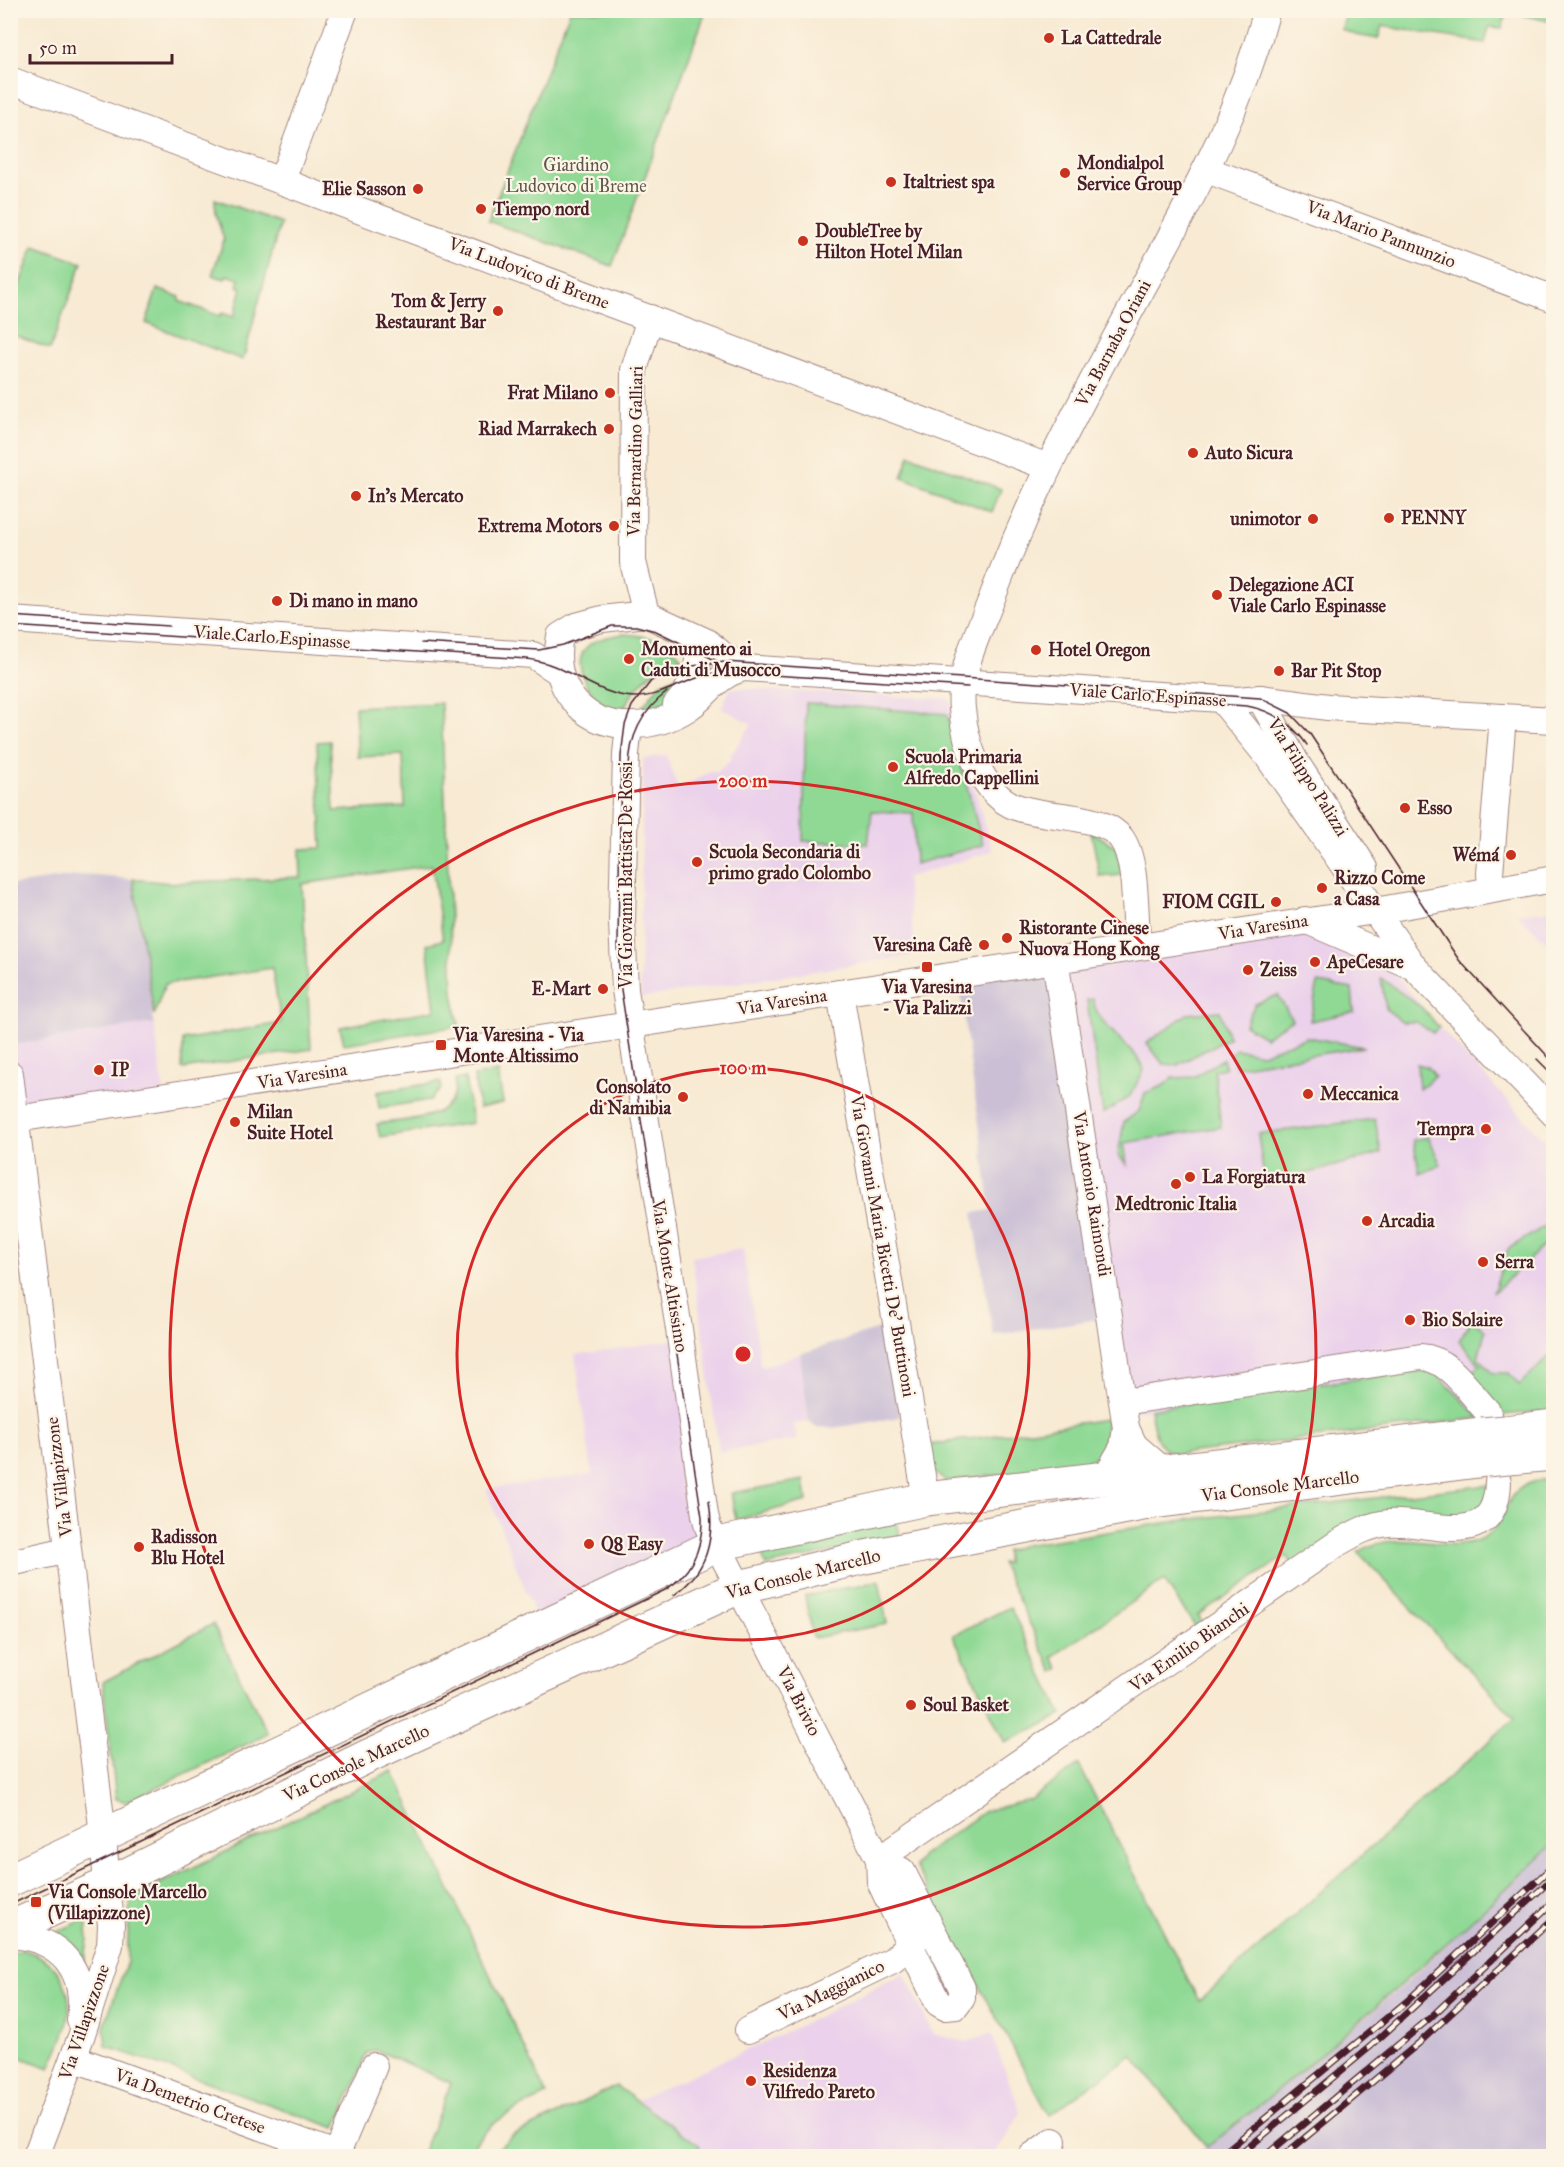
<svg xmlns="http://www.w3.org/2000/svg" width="1564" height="2167" font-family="'IM FELL Great Primer',serif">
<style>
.built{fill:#ebd1eb}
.industrial{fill:#cbbfd5}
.green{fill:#90d995;stroke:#6d7c60;stroke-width:1.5}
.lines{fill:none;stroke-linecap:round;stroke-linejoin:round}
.minor-casing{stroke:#a1847f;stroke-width:28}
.major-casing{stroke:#a1847f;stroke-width:35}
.minor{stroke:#fff;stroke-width:26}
.major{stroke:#fff;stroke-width:33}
.tram{stroke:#4a1f2b;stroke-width:1.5}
.rail-casing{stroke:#4a1f2b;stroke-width:7}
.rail{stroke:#fcf5e5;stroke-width:4.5;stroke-dasharray:14;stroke-linecap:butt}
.major-bridge-casing{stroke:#a1847f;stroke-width:35;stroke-linecap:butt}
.major-bridge{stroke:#fff;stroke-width:33}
.ring{fill:none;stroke:#d62828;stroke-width:3}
.poi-dot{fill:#c8321e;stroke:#fcf5e5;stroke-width:2}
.labels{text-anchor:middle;stroke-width:4.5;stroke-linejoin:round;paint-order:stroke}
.poi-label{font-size:18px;font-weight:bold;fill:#4a1f2b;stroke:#fcf5e5;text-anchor:start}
.park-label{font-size:18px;fill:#5f574b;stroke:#fcf5e5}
.street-label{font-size:18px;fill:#4a1f2b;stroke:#fcf5e5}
.centre{fill:#d62828;stroke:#fcf5e5;stroke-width:3}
.ring-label{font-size:18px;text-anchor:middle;font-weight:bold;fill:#d62828;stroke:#fcf5e5;stroke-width:4.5;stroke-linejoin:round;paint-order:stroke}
</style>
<rect width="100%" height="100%" fill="#fcf5e5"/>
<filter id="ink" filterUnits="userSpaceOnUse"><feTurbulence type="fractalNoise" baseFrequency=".0167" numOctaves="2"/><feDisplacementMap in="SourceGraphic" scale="12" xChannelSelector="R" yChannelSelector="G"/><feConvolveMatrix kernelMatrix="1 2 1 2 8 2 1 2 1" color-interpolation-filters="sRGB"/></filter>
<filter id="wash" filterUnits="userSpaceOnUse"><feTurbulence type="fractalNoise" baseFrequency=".008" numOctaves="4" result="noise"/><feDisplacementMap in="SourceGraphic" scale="24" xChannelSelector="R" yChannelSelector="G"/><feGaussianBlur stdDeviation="1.35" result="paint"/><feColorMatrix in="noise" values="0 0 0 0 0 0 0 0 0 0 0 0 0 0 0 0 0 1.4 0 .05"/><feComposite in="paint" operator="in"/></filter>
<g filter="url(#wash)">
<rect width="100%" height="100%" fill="#f8ead3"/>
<g class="built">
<path d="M731 688 949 699 992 851 906 878 916 955 640 998 643 759 666 755 678 789 713 770 716 773 732 759 730 756 752 724 721 708Z"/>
<path d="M1553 910H1554L1553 948 1517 914Z"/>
<path d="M1305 922 1380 956 1439 1027 1553 1149V1353L1480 1418 1439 1373 1129 1412 1059 959Z"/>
<path d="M154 1023 164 1095 17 1118 10 1045Z"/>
<path d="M743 1249 761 1367 800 1354 809 1421 794 1424 797 1440 719 1452 692 1257Z"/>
<path d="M678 1339 697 1514 696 1540 539 1625 486 1489 592 1474 575 1355Z"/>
<path d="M904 1973 933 2034 967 2042 991 2033 1021 2113 994 2156H693L700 2146 637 2100 799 2026Z"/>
</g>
<g class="industrial">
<path d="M85 875 133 879 154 1023 11 1045V885Z"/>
<path d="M1052 960 1105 1318 993 1335 973 1213 991 1210 958 975Z"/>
<path d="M894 1324 900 1417 833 1428 817 1427 809 1421 800 1354Z"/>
<path d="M1553 1844V2156H1194L1299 2074 1409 1980Z"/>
</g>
<g class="green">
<path d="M570 11H706L612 266 488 221Z"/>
<path d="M1502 11 1506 14 1502 28 1489 27 1485 43 1382 26 1378 39 1356 35 1341 29 1348 11Z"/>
<path d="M1521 11H1553V22L1521 15Z"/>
<path d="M215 199 280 223 243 360 146 323 157 289 180 297 179 301 220 316 222 313 234 317 242 288 237 286 239 279 227 275 225 279 212 275 224 240 216 214Z"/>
<path d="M34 246 82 263 50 349 11 334V307Z"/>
<path d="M910 455 1001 489 992 512 902 477Z"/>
<path d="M624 634C646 636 667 639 682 658 651 667 636 685 621 713 616 710 609 708 604 705 588 695 569 661 589 645 598 638 612 636 624 634Z"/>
<path d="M685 673C676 696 662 712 637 714L660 684Z"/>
<path d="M441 703 453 993 459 1026 344 1044 340 1027 435 1010 427 944 443 940 432 865 302 884 311 1049 182 1069 183 1040 281 1023 272 968 165 984 154 1015 133 879 171 883 301 877 300 849 322 848 317 742 330 741 334 811 405 807 403 755 358 757 355 707Z"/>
<path d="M806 703 947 714 983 845 915 864 913 813 872 811 868 844 803 841Z"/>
<path d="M1091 831 1116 847 1122 875 1100 877Z"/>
<path d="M1381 978 1422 1008 1439 1027 1433 1033 1416 1022H1403L1386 1009Z"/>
<path d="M1318 983 1352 989 1354 1012 1310 1021Z"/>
<path d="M1278 995 1292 1020 1265 1037 1245 1025 1255 1004Z"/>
<path d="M1093 999C1097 1029 1134 1043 1144 1070L1130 1096 1103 1114 1087 1000Z"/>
<path d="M1220 1011 1229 1038 1177 1065 1163 1064 1147 1043 1187 1014Z"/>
<path d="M1307 1037 1364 1047 1236 1067 1231 1053 1236 1049 1262 1054Z"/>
<path d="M1223 1059 1225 1068 1214 1070 1221 1127 1124 1143 1127 1165 1118 1155 1124 1122 1139 1111 1145 1093 1163 1086 1172 1078 1194 1077Z"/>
<path d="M1417 1064 1428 1067 1435 1076 1419 1089Z"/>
<path d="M498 1072 503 1103 479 1108 474 1076Z"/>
<path d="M465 1078 472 1123 380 1137 377 1124C406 1119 460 1121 455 1080Z"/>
<path d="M441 1082V1089L430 1100 379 1108 377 1092Z"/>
<path d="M1375 1119 1381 1153 1265 1185 1258 1134Z"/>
<path d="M1428 1137 1441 1165 1420 1174 1413 1140Z"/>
<path d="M1553 1221V1237L1493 1293 1508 1249Z"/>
<path d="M1472 1318 1485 1331 1478 1358 1493 1373H1509L1519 1385 1553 1353V1410L1503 1415 1498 1405 1470 1374 1480 1365 1459 1341Z"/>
<path d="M1431 1368 1480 1418 1177 1454C1154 1450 1154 1428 1150 1409Z"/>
<path d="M1106 1419C1108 1442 1101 1459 1078 1466L945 1481 933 1471 929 1445Z"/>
<path d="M1553 1479V1844C1442 1950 1328 2052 1207 2147L1132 2056 1049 2115 915 1866 922 1856 985 1811 1029 1800 1079 1765 1199 2001 1515 1718 1358 1552C1404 1525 1445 1556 1480 1539 1517 1521 1494 1482 1553 1479Z"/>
<path d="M804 1480 807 1501 736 1520 731 1493Z"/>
<path d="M1489 1485 1486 1501 1468 1519 1403 1515 1295 1567 1286 1556 1198 1615 1203 1624 1196 1628 1164 1580 1052 1657 1059 1669 1053 1672 1001 1563H1006V1551L1024 1545 1184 1520Z"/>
<path d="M896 1516 900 1537 766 1566 759 1546Z"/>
<path d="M879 1581 887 1624 813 1638 805 1596Z"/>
<path d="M1010 1607 1062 1715 1005 1743 953 1635Z"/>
<path d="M213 1624 268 1734 126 1802 116 1799 103 1682Z"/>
<path d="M393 1771 547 2095C515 2109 483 2123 468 2156H421L451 2083 376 2050 367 2053 336 2128 106 2046 104 2026 127 1962 130 1898Z"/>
<path d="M86 1919 88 1939 83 1971 49 1935Z"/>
<path d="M22 1950C55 1957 74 1986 68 2020 66 2036 56 2053 50 2068L11 2054V1954Z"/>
<path d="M616 2086 700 2146 693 2156H490L512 2136Z"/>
</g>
</g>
<g filter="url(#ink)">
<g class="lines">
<defs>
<g id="minor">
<path d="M10 80 1048 467"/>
<path d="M1207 170 1554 299"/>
<path d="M282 180 345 10"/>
<path d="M646 614 633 562 634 370 650 318"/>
<path d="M10 620 533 655 559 672"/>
<path d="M743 668C713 677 710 694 688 708 656 729 605 734 577 704 559 685 555 661 560 636L576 626 602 619 646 614 707 642 725 657 744 668 1237 700 1260 698 1328 707 1554 720"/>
<path d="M1260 698 1297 764 1365 868"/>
<path d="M1221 699 1268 757 1414 967 1554 1114"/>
<path d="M676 705C688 692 702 669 697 650 695 645 689 638 686 634"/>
<path d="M629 725 626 754 622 922 625 990 679 1329 705 1515 708 1527 879 1859 880 1882 938 2003 945 2007 956 2006 962 1998V1988L902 1871 879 1859"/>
<path d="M1491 889 1490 873 1503 717"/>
<path d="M1305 920 1414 967"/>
<path d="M1138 946C1134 917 1138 861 1121 838 1111 826 1096 822 1081 819 1061 815 1036 814 1016 807 981 794 965 742 962 709 958 671 979 632 992 598 1034 486 1091 383 1148 278 1197 188 1240 111 1267 10"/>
<path d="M1055 959 1126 1428 1123 1447 1105 1478"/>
<path d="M840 993 926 1499"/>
<path d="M10 1074 101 1818 111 1925 110 1945 81 2037 36 2156"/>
<path d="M10 1120 1375 911 1554 879"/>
<path d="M1123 1402 1421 1357C1449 1358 1469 1392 1487 1411L1490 1419"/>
<path d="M1126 1428 1134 1445 1164 1471"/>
<path d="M10 1563 68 1550"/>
<path d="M879 1859 1338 1543C1355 1533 1369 1525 1389 1523 1429 1520 1496 1553 1498 1482"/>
<path d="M10 1935C61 1938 87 1970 80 2020"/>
<path d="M748 2030 893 1960 922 1933"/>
<path d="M73 2058 341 2156"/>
<path d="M336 2156 374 2066"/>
<path d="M1032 2156 1053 2141"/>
</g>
<g id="major">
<path d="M1505 1432 1554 1426"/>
<path d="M1508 1458 1554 1454"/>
<path d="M10 1880 718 1544 926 1499 1482 1434"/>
<path d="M10 1928 108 1884 366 1757 739 1587 865 1557 1153 1502 1486 1460"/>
</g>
</defs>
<use href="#minor" class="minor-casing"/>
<use href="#major" class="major-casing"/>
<use href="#minor" class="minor"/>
<use href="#major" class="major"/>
<g class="tram">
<path d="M10 616 169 626"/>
<path d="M10 626 527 659C567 663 595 696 635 697 666 697 693 673 724 672L968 687"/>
<path d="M421 643 539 650 563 645 612 626H636L656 631 717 661"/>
<path d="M1127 698 1247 706C1273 711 1292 723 1307 745"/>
<path d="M629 769C629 737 641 712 667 692"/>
<path d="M1537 1059 1554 1076"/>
<path d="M674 1595C707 1572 715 1540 709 1501"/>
<path d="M10 1905 665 1590C692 1573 703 1549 702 1517L620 983 618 943 621 756 625 725 632 706 651 681 676 668 725 662 1260 698 1290 713 1310 734 1459 960 1554 1063"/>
</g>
<defs>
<g id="rail">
<path d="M1220 2156 1406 2002 1554 1865"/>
<path d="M1238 2156 1371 2046 1554 1877"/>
<path d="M1265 2156 1430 2018 1554 1901"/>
<path d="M1283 2156 1419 2043 1554 1918"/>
</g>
</defs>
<use href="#rail" class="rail-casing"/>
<use href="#rail" class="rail"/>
<defs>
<g id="major-bridge">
<path d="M1482 1434 1505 1432"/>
<path d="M1486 1460 1508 1458"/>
</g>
</defs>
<use href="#major-bridge" class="major-bridge-casing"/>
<use href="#major-bridge" class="major-bridge"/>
</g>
</g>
<g class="ring">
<circle cx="743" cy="1354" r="286"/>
<circle cx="743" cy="1354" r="573"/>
</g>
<g class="poi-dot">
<circle cx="1049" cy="38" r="6"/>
<circle cx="1065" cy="173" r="6"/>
<circle cx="891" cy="182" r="6"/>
<circle cx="418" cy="189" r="6"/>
<circle cx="481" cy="209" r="6"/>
<circle cx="803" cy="241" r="6"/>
<circle cx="498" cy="311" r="6"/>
<circle cx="610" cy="393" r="6"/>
<circle cx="609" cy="429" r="6"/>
<circle cx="1193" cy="453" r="6"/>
<circle cx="356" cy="496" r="6"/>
<circle cx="1389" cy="518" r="6"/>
<circle cx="1313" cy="519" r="6"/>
<circle cx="614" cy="526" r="6"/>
<circle cx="1217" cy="595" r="6"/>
<circle cx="277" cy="601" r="6"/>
<circle cx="1036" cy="650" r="6"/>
<circle cx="629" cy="659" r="6"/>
<circle cx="1279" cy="671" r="6"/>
<circle cx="893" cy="767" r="6"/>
<circle cx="1405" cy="808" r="6"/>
<circle cx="1511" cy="855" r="6"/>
<circle cx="697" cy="862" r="6"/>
<circle cx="1322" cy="888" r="6"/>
<circle cx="1276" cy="902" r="6"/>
<circle cx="1007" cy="938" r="6"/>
<circle cx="984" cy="945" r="6"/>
<circle cx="1315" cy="962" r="6"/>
<rect x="921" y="961" width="12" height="12" rx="3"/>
<circle cx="1248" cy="970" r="6"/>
<circle cx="603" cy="989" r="6"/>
<rect x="435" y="1039" width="12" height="12" rx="3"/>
<circle cx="99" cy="1070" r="6"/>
<circle cx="1308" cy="1094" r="6"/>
<circle cx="683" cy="1097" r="6"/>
<circle cx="235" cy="1122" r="6"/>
<circle cx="1486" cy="1129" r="6"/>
<circle cx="1190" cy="1177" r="6"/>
<circle cx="1176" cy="1184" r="6"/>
<circle cx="1367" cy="1221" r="6"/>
<circle cx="1483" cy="1262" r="6"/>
<circle cx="1410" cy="1320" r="6"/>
<circle cx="589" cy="1544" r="6"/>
<circle cx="139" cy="1547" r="6"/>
<circle cx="911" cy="1705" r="6"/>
<rect x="30" y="1896" width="12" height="12" rx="3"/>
<circle cx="751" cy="2081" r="6"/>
</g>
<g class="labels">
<g class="poi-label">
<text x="1061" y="44">La Cattedrale</text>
<text x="1077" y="169">Mondialpol<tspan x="1077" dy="21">Service Group</tspan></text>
<text x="903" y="188">Italtriest spa</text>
<text x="406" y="195" text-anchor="end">Elie Sasson</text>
<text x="493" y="215">Tiempo nord</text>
<text x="815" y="237">DoubleTree by<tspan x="815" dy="21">Hilton Hotel Milan</tspan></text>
<text x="486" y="307" text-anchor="end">Tom &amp; Jerry<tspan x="486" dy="21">Restaurant Bar</tspan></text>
<text x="598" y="399" text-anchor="end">Frat Milano</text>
<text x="597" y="435" text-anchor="end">Riad Marrakech</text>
<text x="1205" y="459">Auto Sicura</text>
<text x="368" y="502">In's Mercato</text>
<text x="1401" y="524">PENNY</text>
<text x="1301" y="525" text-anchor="end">unimotor</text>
<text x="602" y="532" text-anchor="end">Extrema Motors</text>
<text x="1229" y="591">Delegazione ACI<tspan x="1229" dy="21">Viale Carlo Espinasse</tspan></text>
<text x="289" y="607">Di mano in mano</text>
<text x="641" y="655">Monumento ai<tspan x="641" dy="21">Caduti di Musocco</tspan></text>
<text x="1048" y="656">Hotel Oregon</text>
<text x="1291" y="677">Bar Pit Stop</text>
<text x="905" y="763">Scuola Primaria<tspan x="905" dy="21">Alfredo Cappellini</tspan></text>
<text x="1417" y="814">Esso</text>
<text x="709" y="858">Scuola Secondaria di<tspan x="709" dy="21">primo grado Colombo</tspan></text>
<text x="1499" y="861" text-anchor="end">Wémá</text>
<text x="1334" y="884">Rizzo Come<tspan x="1334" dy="21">a Casa</tspan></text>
<text x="1264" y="908" text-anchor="end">FIOM CGIL</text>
<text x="1019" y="934">Ristorante Cinese<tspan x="1019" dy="21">Nuova Hong Kong</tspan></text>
<text x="972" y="951" text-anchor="end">Varesina Cafè</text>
<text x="1327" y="968">ApeCesare</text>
<text x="1260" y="976">Zeiss</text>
<text x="927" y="993" text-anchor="middle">Via Varesina<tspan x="927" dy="21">- Via Palizzi</tspan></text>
<text x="591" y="995" text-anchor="end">E-Mart</text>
<text x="453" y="1041">Via Varesina - Via<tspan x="453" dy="21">Monte Altissimo</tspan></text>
<text x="111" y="1076">IP</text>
<text x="671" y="1093" text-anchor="end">Consolato<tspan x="671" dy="21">di Namibia</tspan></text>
<text x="1320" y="1100">Meccanica</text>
<text x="247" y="1118">Milan<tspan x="247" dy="21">Suite Hotel</tspan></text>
<text x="1474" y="1135" text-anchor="end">Tempra</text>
<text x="1202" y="1183">La Forgiatura</text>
<text x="1176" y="1210" text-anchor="middle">Medtronic Italia</text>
<text x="1379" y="1227">Arcadia</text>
<text x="1495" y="1268">Serra</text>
<text x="1422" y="1326">Bio Solaire</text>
<text x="151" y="1543">Radisson<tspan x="151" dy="21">Blu Hotel</tspan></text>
<text x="601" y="1550">Q8 Easy</text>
<text x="923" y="1711">Soul Basket</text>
<text x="48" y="1898">Via Console Marcello<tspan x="48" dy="21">(Villapizzone)</tspan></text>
<text x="763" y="2077">Residenza<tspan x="763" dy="21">Vilfredo Pareto</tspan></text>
</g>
<g class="park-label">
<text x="576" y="171">Giardino<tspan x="576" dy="21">Ludovico di Breme</tspan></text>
</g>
<g class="street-label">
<text transform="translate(1381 234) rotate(21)" y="6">Via Mario Pannunzio</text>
<text transform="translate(529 273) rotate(21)" y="6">Via Ludovico di Breme</text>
<text transform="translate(1113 343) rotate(-62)" y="6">Via Barnaba Oriani</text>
<text transform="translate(635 451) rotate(-89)" y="6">Via Bernardino Galliari</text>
<text transform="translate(272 637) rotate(4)" y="6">Viale Carlo Espinasse</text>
<text transform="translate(1148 695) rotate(4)" y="6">Viale Carlo Espinasse</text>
<text transform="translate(1308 777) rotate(58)" y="6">Via Filippo Palizzi</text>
<text transform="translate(626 875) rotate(-90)" y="6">Via Giovanni Battista De Rossi</text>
<text transform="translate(1263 927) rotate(-9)" y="6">Via Varesina</text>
<text transform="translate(782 1002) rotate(-9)" y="6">Via Varesina</text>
<text transform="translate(302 1076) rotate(-9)" y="6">Via Varesina</text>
<text transform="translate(1092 1194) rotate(81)" y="6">Via Antonio Raimondi</text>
<text transform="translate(883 1246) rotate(80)" y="6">Via Giovanni Maria Bicetti De' Buttinoni</text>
<text transform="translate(670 1276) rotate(81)" y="6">Via Monte Altissimo</text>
<text transform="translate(59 1477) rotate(-97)" y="6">Via Villapizzone</text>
<text transform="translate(1280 1486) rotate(-7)" y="6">Via Console Marcello</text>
<text transform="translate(803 1574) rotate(-14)" y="6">Via Console Marcello</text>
<text transform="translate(1189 1647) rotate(-35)" y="6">Via Emilio Bianchi</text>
<text transform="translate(799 1701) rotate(63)" y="6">Via Brivio</text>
<text transform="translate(356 1763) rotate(-25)" y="6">Via Console Marcello</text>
<text transform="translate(831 1990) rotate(-26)" y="6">Via Maggianico</text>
<text transform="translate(84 2022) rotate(-71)" y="6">Via Villapizzone</text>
<text transform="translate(190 2101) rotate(20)" y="6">Via Demetrio Cretese</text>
</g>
</g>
<circle cx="743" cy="1354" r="9" class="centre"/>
<g class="ring-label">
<text x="743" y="787">200 m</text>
<text x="743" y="1074">100 m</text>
</g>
<rect width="1564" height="2167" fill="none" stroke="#fcf5e5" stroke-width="36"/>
<path d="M30 54v9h142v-9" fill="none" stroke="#4a1f2b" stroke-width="3"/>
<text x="39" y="54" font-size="18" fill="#4a1f2b" stroke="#fcf5e5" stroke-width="4.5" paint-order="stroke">50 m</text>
</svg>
